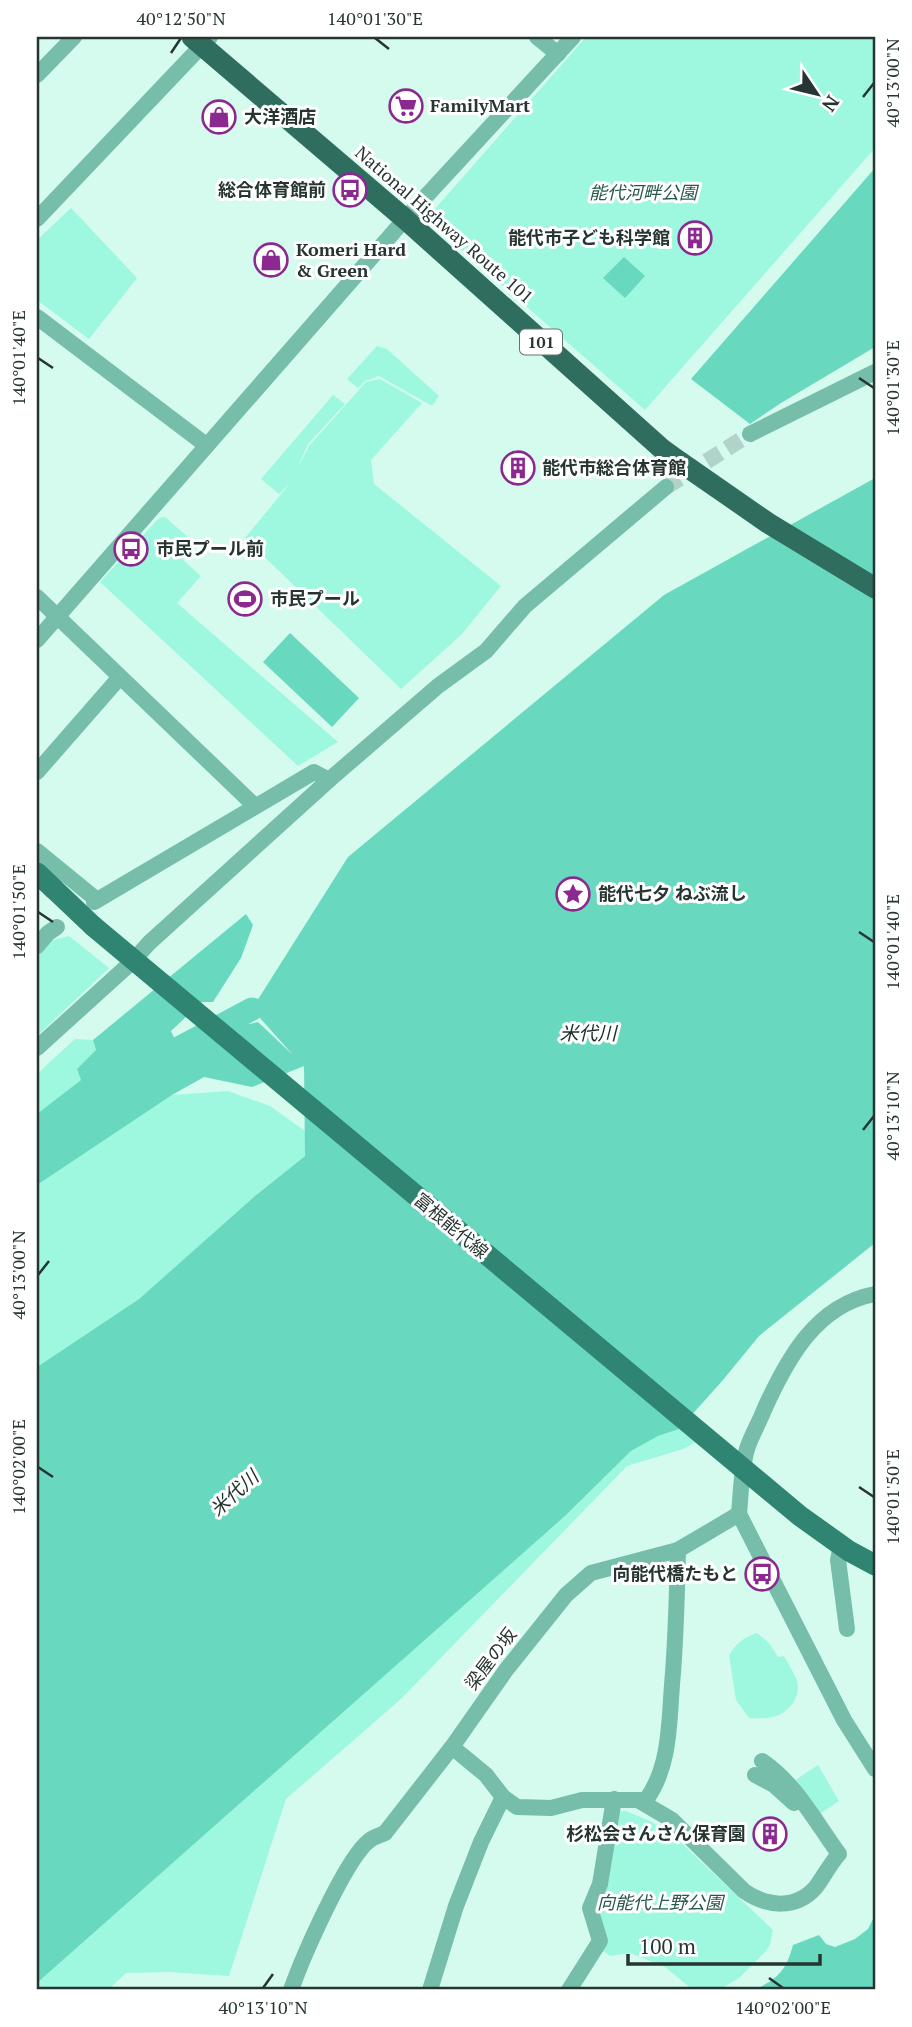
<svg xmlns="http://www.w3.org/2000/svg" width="912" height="2027" font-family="'PT Serif','Noto Sans JP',serif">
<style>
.green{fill:#9df8df}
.water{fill:#68d9be}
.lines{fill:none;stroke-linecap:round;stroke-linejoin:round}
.river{stroke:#68d9be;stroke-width:23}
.minor-tunnel{stroke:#b2d3c9;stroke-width:16;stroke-dasharray:16 8;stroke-linecap:butt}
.minor{stroke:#76bdaa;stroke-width:16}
.major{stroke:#2f8572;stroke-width:21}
.highway{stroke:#2f6d5e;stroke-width:21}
.major-bridge{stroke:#2f8572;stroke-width:21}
.highway-bridge{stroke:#2f6d5e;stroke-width:21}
.ticks{fill:none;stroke:#263531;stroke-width:2.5}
.labels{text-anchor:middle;stroke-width:6;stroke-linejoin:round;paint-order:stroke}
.shield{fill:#fff;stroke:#67726f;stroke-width:2}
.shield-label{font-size:16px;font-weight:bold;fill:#263531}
.poi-label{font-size:18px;font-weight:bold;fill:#263531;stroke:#fff;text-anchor:start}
.park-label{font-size:18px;font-style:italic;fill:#28594d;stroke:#fff}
.street-label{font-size:18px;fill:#263531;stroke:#fff}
.water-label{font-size:19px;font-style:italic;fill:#1b2f29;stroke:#fff}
.neatline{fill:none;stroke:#263531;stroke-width:2.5}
.ticks-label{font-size:18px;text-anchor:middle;fill:#263531}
</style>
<rect width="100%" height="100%" fill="#d5fbef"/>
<g class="green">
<path d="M586 37H875V148L645 410 426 219Z"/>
<path d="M71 208 137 278 89 339 37 300V240Z"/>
<path d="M377 346 387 349 439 396 432 406 379 376 365 381 358 388 347 379Z"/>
<path d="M380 379 422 403 371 460 374 484 501 586 461 635 401 689 245 538 291 482 279 494 261 479 333 395 345 404 308 444 297 469 309 446 366 382Z"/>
<path d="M165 517 197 545 183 560 201 576 177 603 338 742 298 766 100 582 159 518Z"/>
<path d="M69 936 109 968 37 1036V956L49 941Z"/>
<path d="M75 1039 93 1040 96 1050 81 1080 37 1115V1074Z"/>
<path d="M228 1091 270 1106 305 1131V1156L255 1196 139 1299 37 1367V1185L172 1095Z"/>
<path d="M679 1429 696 1442 683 1449 627 1466 401 1699 286 1799 229 1976 169 1972 126 1973 108 1990H37V1983L565 1516 631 1451 658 1436Z"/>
<path d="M757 1633 769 1643 778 1657 784 1656C788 1664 794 1672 797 1681 802 1697 787 1715 772 1717 764 1719 757 1718 749 1718L736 1700 729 1655C737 1643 744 1637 757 1633Z"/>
<path d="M818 1765 839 1801 818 1815 794 1781Z"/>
<path d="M626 1811 650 1821 672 1834 773 1930 770 1945 765 1952 739 1978 719 1990H693L665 1967 630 1953 610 1956 598 1948 595 1908 612 1812Z"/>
</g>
<g class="water">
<path d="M875 168V347L781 403 750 424 691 379Z"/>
<path d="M624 257 645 276 625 298 603 278Z"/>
<path d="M875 478V1243L759 1336 723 1380 679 1429 658 1436 631 1451 565 1516 37 1983V1367L139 1299 255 1196 305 1156 304 1066 252 1087 204 1077 172 1095 37 1185V1114L81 1080 77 1069 96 1050 93 1040 246 914 253 925 241 958 213 1002H202L171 1031 176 1042 191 1048 236 1027 258 1022 293 1055 252 1009 348 857 664 595Z"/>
<path d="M290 633 359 698 332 727 263 662Z"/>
<path d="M875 1915V1990H755C778 1978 786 1971 793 1945L819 1935 826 1944 835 1947 855 1939 868 1929Z"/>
</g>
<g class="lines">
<path class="river" d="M158 1059 252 1009"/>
<path class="minor-tunnel" d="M666 487 750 434"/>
<g class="minor">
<path d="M537 37 558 54"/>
<path d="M37 75 74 37"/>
<path d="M37 219 210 37"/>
<path d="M37 317 206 445"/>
<path d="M750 434 875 372"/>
<path d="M37 597 255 806"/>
<path d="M37 640 405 219 573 37"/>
<path d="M37 772 120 677"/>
<path d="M37 851 97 900"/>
<path d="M94 902 314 772 329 780"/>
<path d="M37 946 48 933 57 927"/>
<path d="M37 1048 133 961 149 943 329 780 438 686 486 651 525 606 666 487"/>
<path d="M739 1514 844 1720 875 1769"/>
<path d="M841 1545 838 1560 847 1629"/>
<path d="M452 1747 486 1775 503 1797 517 1807 551 1808 582 1800H646C670 1767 669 1724 672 1685 676 1640 677 1596 678 1550"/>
<path d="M755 1775 774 1785 794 1803"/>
<path d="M638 1800 672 1820 744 1891C767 1907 796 1910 816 1887 824 1876 830 1864 839 1854 815 1821 796 1784 762 1761"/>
<path d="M291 1990C302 1959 346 1857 370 1840 374 1837 381 1835 385 1833L452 1747 506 1670 566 1595 591 1573 678 1550 739 1514C741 1493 741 1470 747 1449 751 1436 759 1423 764 1410 787 1359 816 1305 875 1294"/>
<path d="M430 1990 456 1906 481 1842 503 1797"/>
<path d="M569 1990 600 1941 590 1908 600 1884 614 1799"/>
</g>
<g class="major">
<path d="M37 873 54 889"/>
<path d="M93 926 800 1516 849 1551 875 1565"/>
</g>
<path class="highway" d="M192 37 405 219 662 449 680 462"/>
<path class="major-bridge" d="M54 889 93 926"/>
<path class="highway-bridge" d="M680 462 768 523 875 588"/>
</g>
<path class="ticks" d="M375 38 389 49M171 53 181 38M863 97 874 83M38 358 53 368M859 378 874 388M38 912 53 922M859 932 874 942M863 1130 874 1116M38 1275 49 1261M38 1467 53 1477M859 1487 874 1497M769 1978 783 1988M263 1988 273 1974"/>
<defs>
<symbol id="supermarket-ring" viewBox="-11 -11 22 22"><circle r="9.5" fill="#fff" stroke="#8b2991" stroke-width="1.5"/><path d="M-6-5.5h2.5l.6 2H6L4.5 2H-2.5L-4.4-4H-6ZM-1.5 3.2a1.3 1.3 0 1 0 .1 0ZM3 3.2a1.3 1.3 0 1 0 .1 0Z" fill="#8b2991"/></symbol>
<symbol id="shop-ring" viewBox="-11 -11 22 22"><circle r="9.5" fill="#fff" stroke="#8b2991" stroke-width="1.5"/><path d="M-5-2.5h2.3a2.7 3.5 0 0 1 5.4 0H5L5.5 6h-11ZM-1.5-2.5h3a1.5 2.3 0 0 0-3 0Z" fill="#8b2991"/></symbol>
<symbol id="bus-ring" viewBox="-11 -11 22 22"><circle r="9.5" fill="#fff" stroke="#8b2991" stroke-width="1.5"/><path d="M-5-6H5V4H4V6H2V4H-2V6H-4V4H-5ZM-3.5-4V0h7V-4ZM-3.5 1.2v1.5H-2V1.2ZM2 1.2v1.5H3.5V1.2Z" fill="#8b2991"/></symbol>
<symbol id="building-ring" viewBox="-11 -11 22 22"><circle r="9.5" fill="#fff" stroke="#8b2991" stroke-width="1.5"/><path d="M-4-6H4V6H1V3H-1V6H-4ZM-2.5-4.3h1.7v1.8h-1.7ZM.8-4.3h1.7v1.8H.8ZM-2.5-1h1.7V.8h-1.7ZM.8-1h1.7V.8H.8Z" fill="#8b2991"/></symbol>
<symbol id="stadium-ring" viewBox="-11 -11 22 22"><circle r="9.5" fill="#fff" stroke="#8b2991" stroke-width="1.5"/><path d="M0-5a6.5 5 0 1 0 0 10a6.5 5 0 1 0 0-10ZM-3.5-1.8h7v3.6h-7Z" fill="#8b2991"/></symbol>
<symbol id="sight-ring" viewBox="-11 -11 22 22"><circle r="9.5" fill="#fff" stroke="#8b2991" stroke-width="1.5"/><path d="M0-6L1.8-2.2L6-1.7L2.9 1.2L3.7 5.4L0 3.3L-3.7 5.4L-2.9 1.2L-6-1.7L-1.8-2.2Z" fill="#8b2991"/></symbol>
</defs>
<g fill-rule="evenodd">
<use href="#supermarket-ring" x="387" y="87" width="38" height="38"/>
<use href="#shop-ring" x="200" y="98" width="38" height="38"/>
<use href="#bus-ring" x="331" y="171" width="38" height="38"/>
<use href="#building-ring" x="676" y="219" width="38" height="38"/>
<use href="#shop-ring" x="252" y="241" width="38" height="38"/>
<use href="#building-ring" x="499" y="449" width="38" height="38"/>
<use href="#bus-ring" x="112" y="530" width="38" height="38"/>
<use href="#stadium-ring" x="226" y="580" width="38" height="38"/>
<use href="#sight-ring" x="554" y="875" width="38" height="38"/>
<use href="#bus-ring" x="743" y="1555" width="38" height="38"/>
<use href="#building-ring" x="751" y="1815" width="38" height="38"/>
</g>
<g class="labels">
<rect class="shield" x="520" y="329.5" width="42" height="25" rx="5"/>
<g class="shield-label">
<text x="541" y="348">101</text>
</g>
<g class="poi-label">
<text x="430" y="112">FamilyMart</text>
<text x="244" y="123">大洋酒店</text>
<text x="326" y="196" text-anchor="end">総合体育館前</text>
<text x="670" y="244" text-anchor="end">能代市子ども科学館</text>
<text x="296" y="256">Komeri Hard<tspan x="296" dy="21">&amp; Green</tspan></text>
<text x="542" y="474">能代市総合体育館</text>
<text x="156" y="555">市民プール前</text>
<text x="270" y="605">市民プール</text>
<text x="598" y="900">能代七夕 ねぶ流し</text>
<text x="738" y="1580" text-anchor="end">向能代橋たもと</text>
<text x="746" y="1840" text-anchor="end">杉松会さんさん保育園</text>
</g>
<g class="park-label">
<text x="643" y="199">能代河畔公園</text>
<text x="660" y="1909">向能代上野公園</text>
</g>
<g class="street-label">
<text transform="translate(444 225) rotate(41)" y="6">National Highway Route 101</text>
<text transform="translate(451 1226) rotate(40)" y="6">富根能代線</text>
<text transform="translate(491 1659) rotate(-53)" y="6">梁屋の坂</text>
</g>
<g class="water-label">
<text x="588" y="1040">米代川</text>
<text transform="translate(234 1493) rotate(-42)" y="7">米代川</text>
</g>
</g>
<rect width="912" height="2027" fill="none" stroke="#ffffff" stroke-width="77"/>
<g transform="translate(817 94) rotate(125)" stroke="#ffffff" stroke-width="5" paint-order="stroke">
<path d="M0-5L12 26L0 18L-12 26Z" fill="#263531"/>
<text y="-10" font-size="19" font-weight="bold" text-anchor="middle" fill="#263531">N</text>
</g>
<path d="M628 1954v10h192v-10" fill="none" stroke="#263531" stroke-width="3.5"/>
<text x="639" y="1954" font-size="21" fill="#263531" stroke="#ffffff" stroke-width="5" paint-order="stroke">100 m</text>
<rect x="38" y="38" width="836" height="1950" class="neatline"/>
<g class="ticks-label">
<text x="181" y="25">40°12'50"N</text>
<text x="375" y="25">140°01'30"E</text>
<text transform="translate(893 83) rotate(-90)" y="6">40°13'00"N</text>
<text transform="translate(19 358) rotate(-90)" y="6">140°01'40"E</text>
<text transform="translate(893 388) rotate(-90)" y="6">140°01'30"E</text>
<text transform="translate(19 912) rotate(-90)" y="6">140°01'50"E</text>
<text transform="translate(893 942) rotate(-90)" y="6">140°01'40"E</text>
<text transform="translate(893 1116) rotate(-90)" y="6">40°13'10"N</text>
<text transform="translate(19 1275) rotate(-90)" y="6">40°13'00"N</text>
<text transform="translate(19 1467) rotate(-90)" y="6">140°02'00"E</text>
<text transform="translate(893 1497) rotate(-90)" y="6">140°01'50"E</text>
<text x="263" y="2014">40°13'10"N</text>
<text x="783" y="2014">140°02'00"E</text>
</g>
</svg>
